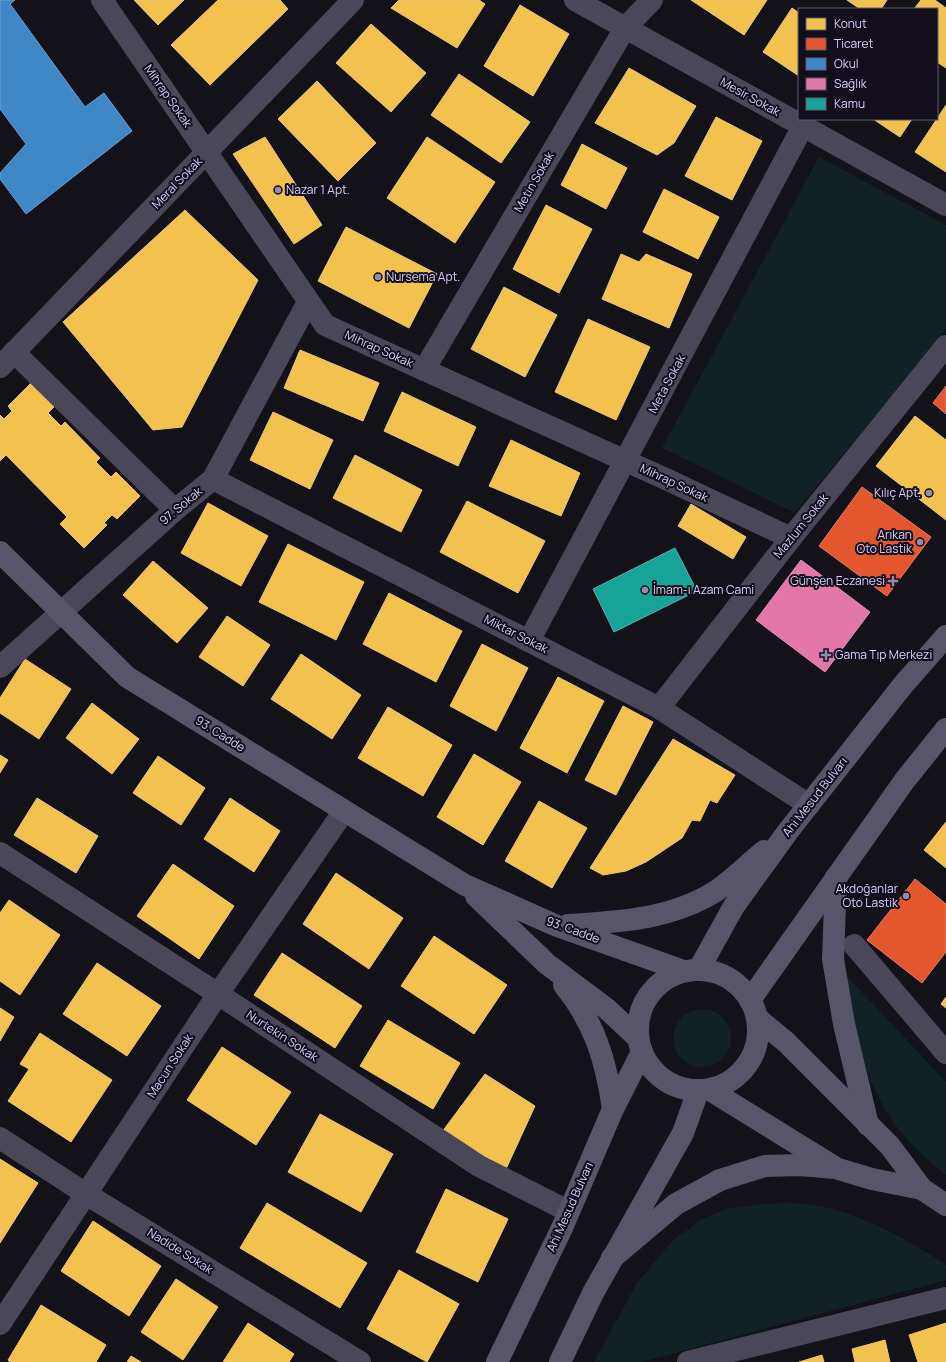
<svg xmlns="http://www.w3.org/2000/svg" width="946" height="1362" font-family="Manrope,sans-serif">
<style>
.green{fill:#122123}
.homes{fill:#f2c14e;stroke:#eac581}
.shops{fill:#e4572e;stroke:#e17b6b}
.schools{fill:#3f88c5;stroke:#6d9dd4}
.health{fill:#e377a8;stroke:#e091c0}
.public{fill:#17a398;stroke:#51b0b5}
.lines{fill:none;stroke-linecap:round;stroke-linejoin:round}
.street{stroke:#494758;stroke-width:22}
.secondary{stroke:#58546a;stroke-width:22}
.poi-dot{fill:#948daa;stroke:#120e1c;stroke-width:1.5}
.labels{text-anchor:middle;stroke-width:4;stroke-linejoin:round;paint-order:stroke}
.street-label{font-size:12px;fill:#d9cff8;stroke:#120e1c}
.poi-label{font-size:12px;fill:#d9cff8;stroke:#120e1c;text-anchor:start}
</style>
<rect width="100%" height="100%" fill="#131218"/>
<g class="green">
<path d="M819 157 946 225V330L795 513 662 448Z"/>
<path d="M843 972 946 1082V1175C920 1154 895 1130 880 1100 859 1061 852 1015 843 972Z"/>
<circle cx="702" cy="1038" r="29"/>
<path d="M786 1202C800 1204 815 1205 829 1208 872 1220 910 1240 946 1265V1280L641 1362H594L637 1283 673 1240 701 1220 728 1208Z"/>
</g>
<g class="homes">
<path d="M134 0H184L158 25Z"/>
<path d="M218 0H280L288 9 210 85 171 45Z"/>
<path d="M399 0H479L485 4 457 48 391 8Z"/>
<path d="M691 0H767L744 35Z"/>
<path d="M847 0H887L881 9H860Z"/>
<path d="M921 0H935L946 8V68L937 62V9H914Z"/>
<path d="M520 5 569 34 533 96 484 66Z"/>
<path d="M792 8 799 13V76L763 52Z"/>
<path d="M371 24 426 73 391 112 336 63Z"/>
<path d="M629 68 696 106 674 143 657 155 595 123Z"/>
<path d="M459 74 530 122 501 163 431 115Z"/>
<path d="M317 81 376 143 338 181 278 119Z"/>
<path d="M946 105V172L915 152Z"/>
<path d="M716 117 762 141 732 200 685 176Z"/>
<path d="M873 119H912L900 137Z"/>
<path d="M265 137 322 225 294 244 233 154Z"/>
<path d="M427 137 495 182 455 243 387 198Z"/>
<path d="M582 144 627 168 606 209 561 185Z"/>
<path d="M664 189 719 217 698 259 643 232Z"/>
<path d="M546 205 592 229 559 293 513 269Z"/>
<path d="M185 210 258 280 182 427 153 430 63 322Z"/>
<path d="M346 227 437 274 409 328 318 281Z"/>
<path d="M621 254 639 262 646 254 692 274 669 328 602 299Z"/>
<path d="M504 287 557 315 525 377 471 349Z"/>
<path d="M588 319 650 347 616 420 555 392Z"/>
<path d="M300 350 379 383 363 421 284 388Z"/>
<path d="M31 383 54 407 48 413 61 426 65 422 100 458 96 462 111 477 116 472 140 496 117 519 112 515 104 523 107 525 84 548 60 524 67 517 6 455 0 461V415L4 419 12 411 8 406Z"/>
<path d="M402 392 476 427 458 466 384 431Z"/>
<path d="M273 412 333 440 310 489 250 460Z"/>
<path d="M915 416 946 440V520L876 466Z"/>
<path d="M511 440 580 473 561 516 489 486Z"/>
<path d="M355 455 422 490 401 532 333 498Z"/>
<path d="M467 501 545 541 518 593 440 552Z"/>
<path d="M208 503 268 536 241 586 181 553Z"/>
<path d="M691 504 746 537 733 559 678 526Z"/>
<path d="M288 544 364 582 336 640 259 602Z"/>
<path d="M153 561 208 608 177 643 123 595Z"/>
<path d="M389 593 462 631 436 682 363 644Z"/>
<path d="M227 616 270 645 243 686 199 657Z"/>
<path d="M482 644 528 668 496 731 450 706Z"/>
<path d="M301 654 361 695 332 739 271 699Z"/>
<path d="M25 659 71 689 39 739 0 713V698Z"/>
<path d="M558 677 604 701 567 773 520 748Z"/>
<path d="M92 703 139 739 112 774 66 738Z"/>
<path d="M623 706 653 722 616 795 585 780Z"/>
<path d="M388 707 452 745 423 796 358 758Z"/>
<path d="M673 739 735 775 717 803 710 800 700 821 692 820 682 838 646 862 626 871 603 875 590 868Z"/>
<path d="M474 754 521 782 483 845 437 817Z"/>
<path d="M0 755 8 760 0 773Z"/>
<path d="M158 756 205 788 181 825 133 793Z"/>
<path d="M37 798 98 836 76 873 14 835Z"/>
<path d="M230 798 280 831 254 872 204 839Z"/>
<path d="M539 801 587 828 552 888 505 861Z"/>
<path d="M946 822V868L924 850Z"/>
<path d="M173 864 234 906 199 959 137 916Z"/>
<path d="M336 873 403 918 369 969 303 924Z"/>
<path d="M9 900 60 935 20 995 0 981V913Z"/>
<path d="M434 936 507 985 474 1034 401 986Z"/>
<path d="M282 953 362 1006 335 1048 254 995Z"/>
<path d="M97 963 161 1006 127 1056 63 1014Z"/>
<path d="M946 997V1008L941 1004Z"/>
<path d="M0 1008 14 1017 0 1041Z"/>
<path d="M388 1020 460 1063 433 1109 360 1066Z"/>
<path d="M40 1033 112 1080 71 1142 8 1101 29 1069 20 1064Z"/>
<path d="M222 1047 291 1092 256 1145 187 1100Z"/>
<path d="M485 1074 535 1106 506 1169 442 1132Z"/>
<path d="M320 1114 393 1154 361 1212 288 1172Z"/>
<path d="M0 1159 38 1183 0 1243Z"/>
<path d="M446 1189 508 1219 478 1282 416 1252Z"/>
<path d="M267 1203 367 1263 340 1308 240 1248Z"/>
<path d="M93 1221 161 1266 129 1316 61 1271Z"/>
<path d="M399 1270 459 1304 427 1362 367 1329Z"/>
<path d="M176 1279 218 1307 183 1360 141 1332Z"/>
<path d="M41 1305 106 1345 96 1362H10L8 1360Z"/>
<path d="M248 1323 294 1354 289 1362H223Z"/>
<path d="M946 1323V1362H918L909 1335Z"/>
<path d="M885 1340 890 1362H855L852 1349Z"/>
<path d="M822 1355 824 1362H799Z"/>
<path d="M131 1356 141 1362H127Z"/>
</g>
<g class="shops">
<path d="M946 386V414L933 403Z"/>
<path d="M862 487 931 537 887 596 819 546Z"/>
<path d="M915 879 946 904V952L922 983 867 940Z"/>
</g>
<path class="schools" d="M0 0H15L10 4 85 107 104 93 132 131 26 214 0 179V173L26 144 0 109Z"/>
<path class="health" d="M801 560 870 612 825 672 756 620Z"/>
<path class="public" d="M675 548 697 591 614 632 593 589Z"/>
<g class="lines">
<g class="street">
<path d="M102 0 325 325 668 480 791 538"/>
<path d="M575 0 946 205"/>
<path d="M14 352 175 510"/>
<path d="M0 367 353 0"/>
<path d="M424 370 625 28 652 0"/>
<path d="M213 479 659 708 809 805"/>
<path d="M529 641 803 126"/>
<path d="M0 667 175 510 213 479 308 302"/>
<path d="M659 708 791 538 946 346"/>
<path d="M0 853 218 994 479 1166 568 1211"/>
<path d="M854 945 946 1053"/>
<path d="M0 1138 86 1194 360 1362"/>
<path d="M0 1324 218 994 344 811"/>
<path d="M688 1362 946 1298"/>
</g>
<g class="secondary">
<path d="M0 552 127 677 465 885 557 926 684 971"/>
<path d="M836 877 833 959 844 1024 868 1125"/>
<path d="M476 896 547 964 607 1009 638 1038"/>
<path d="M568 925C620 922 672 919 716 891 733 880 748 864 764 851"/>
<path d="M699 969 734 906 789 830 903 685 946 636"/>
<circle cx="698" cy="1030" r="60"/>
<path d="M564 985C595 1023 606 1061 613 1109"/>
<path d="M750 1000 905 780 946 729"/>
<path d="M757 1018 786 1042 890 1146 922 1189 946 1205"/>
<path d="M710 1090 833 1166"/>
<path d="M612 1258 676 1204 720 1180 765 1166 800 1165 835 1168 872 1179 922 1189"/>
<path d="M497 1362 562 1228 613 1109 642 1052"/>
<path d="M560 1362 593 1293 683 1133 698 1091"/>
</g>
</g>
<g class="poi-dot">
<circle cx="278" cy="190" r="4"/>
<circle cx="378" cy="277" r="4"/>
<circle cx="929" cy="493" r="4"/>
<circle cx="920" cy="542" r="4"/>
<path d="M891 575h4v4h4v4h-4v4h-4v-4h-4v-4h4z"/>
<circle cx="645" cy="590" r="4"/>
<path d="M824 649h4v4h4v4h-4v4h-4v-4h-4v-4h4z"/>
<circle cx="906" cy="896" r="4"/>
</g>
<g class="labels">
<g class="street-label">
<text transform="translate(168 96) rotate(55)" y="4">Mihrap Sokak</text>
<text transform="translate(750 97) rotate(29)" y="4">Mesir Sokak</text>
<text transform="translate(534 182) rotate(-60)" y="4">Metin Sokak</text>
<text transform="translate(177 183) rotate(-46)" y="4">Meral Sokak</text>
<text transform="translate(379 349) rotate(24)" y="4">Mihrap Sokak</text>
<text transform="translate(667 384) rotate(-62)" y="4">Meta Sokak</text>
<text transform="translate(674 483) rotate(25)" y="4">Mihrap Sokak</text>
<text transform="translate(181 506) rotate(-40)" y="4">97. Sokak</text>
<text transform="translate(801 526) rotate(-51)" y="4">Mazlum Sokak</text>
<text transform="translate(516 634) rotate(27)" y="4">Miktar Sokak</text>
<text transform="translate(220 734) rotate(32)" y="4">93. Cadde</text>
<text transform="translate(815 797) rotate(-52)" y="4">Ahi Mesud Bulvarı</text>
<text transform="translate(573 930) rotate(20)" y="4">93. Cadde</text>
<text transform="translate(282 1036) rotate(33)" y="4">Nurtekin Sokak</text>
<text transform="translate(170 1066) rotate(-57)" y="4">Macun Sokak</text>
<text transform="translate(570 1207) rotate(-66)" y="4">Ahi Mesud Bulvarı</text>
<text transform="translate(180 1251) rotate(32)" y="4">Nadide Sokak</text>
</g>
<g class="poi-label">
<text x="286" y="194">Nazar 1 Apt.</text>
<text x="386" y="281">Nursema Apt.</text>
<text x="921" y="497" text-anchor="end">Kılıç Apt.</text>
<text x="912" y="539" text-anchor="end">Arıkan<tspan x="912" dy="14">Oto Lastik</tspan></text>
<text x="885" y="585" text-anchor="end">Günşen Eczanesi</text>
<text x="653" y="594">İmam-ı Azam Cami</text>
<text x="835" y="659">Gama Tıp Merkezi</text>
<text x="898" y="893" text-anchor="end">Akdoğanlar<tspan x="898" dy="14">Oto Lastik</tspan></text>
</g>
</g>
<rect x="798" y="8" width="140" height="112" fill="#120e1c" stroke="#625b74"/>
<rect x="806" y="18" width="20" height="12" fill="#f2c14e" stroke="#625b74"/>
<text x="834" y="28" font-size="12" fill="#d9cff8">Konut</text>
<rect x="806" y="38" width="20" height="12" fill="#e4572e" stroke="#625b74"/>
<text x="834" y="48" font-size="12" fill="#d9cff8">Ticaret</text>
<rect x="806" y="58" width="20" height="12" fill="#3f88c5" stroke="#625b74"/>
<text x="834" y="68" font-size="12" fill="#d9cff8">Okul</text>
<rect x="806" y="78" width="20" height="12" fill="#e377a8" stroke="#625b74"/>
<text x="834" y="88" font-size="12" fill="#d9cff8">Sağlık</text>
<rect x="806" y="98" width="20" height="12" fill="#17a398" stroke="#625b74"/>
<text x="834" y="108" font-size="12" fill="#d9cff8">Kamu</text>
</svg>
